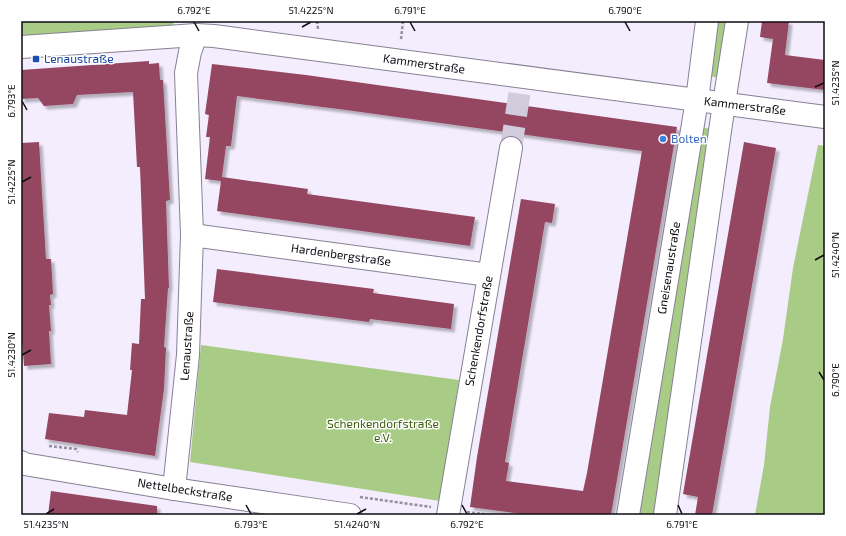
<svg xmlns="http://www.w3.org/2000/svg" width="846" height="536" font-family="'Exo 2',sans-serif">
<style>
.green{fill:#a8cc86}
.building{fill:#954662;filter:url(#shadow)}
.lines{fill:none;stroke-linecap:round;stroke-linejoin:round}
.street-tunnel{stroke:#d1cbdb;stroke-width:22;stroke-dasharray:22 11;stroke-linecap:butt}
.street-casing{stroke:#878094;stroke-width:24}
.secondary-casing{stroke:#878094;stroke-width:24}
.path{stroke:#938e9b;stroke-width:2.5;stroke-dasharray:3 2;stroke-linecap:butt}
.street{stroke:#fff;stroke-width:22}
.secondary{stroke:#fff;stroke-width:22}
.ticks{fill:none;stroke:#0e0b12;stroke-width:1.5}
.transit-dot{fill:#1a4fb4;stroke:#fff;stroke-width:1.5}
.shop-dot{fill:#3f7fe0;stroke:#fff;stroke-width:1.5}
.labels{text-anchor:middle;stroke-width:3;stroke-linejoin:round;paint-order:stroke}
.transit-label{font-size:12px;fill:#164399;stroke:#fff;text-anchor:start}
.street-label{font-size:12px;fill:#0e0b12;stroke:#fff}
.shop-label{font-size:12px;fill:#366cbe;stroke:#fff;text-anchor:start}
.park-label{font-size:12px;fill:#3b5d09;stroke:#fff}
.neatline{fill:none;stroke:#0e0b12;stroke-width:1.5}
.ticks-label{font-size:10px;text-anchor:middle;fill:#0e0b12}
</style>
<defs>
<filter id="shadow"><feDropShadow dx="3.5" dy="3.5" stdDeviation="1" flood-color="#0004"/></filter>
</defs>
<rect width="100%" height="100%" fill="#f3edfe"/>
<g class="green">
<path d="M21 21H173L174 28 21 40Z"/>
<path d="M714 21H730L721 78 707 76Z"/>
<path d="M699 127 714 129 659 515H634Z"/>
<path d="M818 145 825 146V515H755L764 465 770 407 783 339 793 268Z"/>
<path d="M201 345 459 380 440 501 190 462Z"/>
</g>
<g class="building">
<path d="M762 21H789L785 55 825 60V90L767 83 773 39 760 37Z"/>
<path d="M149 61V64L159 63 160 80H163L170 200 166 201 169 288H168L164 347 166 348 164 389 155 456 45 439 49 413 84 417 85 410 127 415 132 370H130L132 343 139 344 141 299H145L140 167H137L133 92 77 95 73 104 44 106 38 98 21 99V70Z"/>
<path d="M212 64 306 75 677 127 611 515H529L470 507 477 457 521 199 555 204 552 223 545 222 505 462 509 463 506 481 583 491 587 473 642 151 346 110 237 96 231 146H226L222 177 308 189 307 194 475 217 470 246 217 211 221 181 205 179 210 137H206L209 115 205 114Z"/>
<path d="M39 142 46 259H51L53 294 50 295 51 305H49L51 331H49L51 364 24 366 21 327V143Z"/>
<path d="M744 142 776 148 712 515H695L698 497 683 494Z"/>
<path d="M217 269 374 289 373 293 454 304 451 329 370 319 369 322 213 302Z"/>
<path d="M51 491 157 506V515H48Z"/>
</g>
<g class="lines">
<path class="street-tunnel" d="M511 148 522 77"/>
<defs>
<g id="street">
<path d="M192 235 489 275"/>
<path d="M21 462 24 464 174 489 350 515"/>
<path d="M174 489 188 355 192 235 186 73 190 52 196 35"/>
<path d="M448 515 511 148"/>
<path d="M628 515 697 100 707 21"/>
<path d="M665 515 724 103 737 21"/>
</g>
<path id="secondary" d="M21 47 196 35 214 36 825 117"/>
</defs>
<use href="#street" class="street-casing"/>
<use href="#secondary" class="secondary-casing"/>
<g class="path">
<path d="M317 21 318 29"/>
<path d="M401 39 403 21"/>
<path d="M49 446 76 449 78 452"/>
<path d="M360 497 431 507"/>
<path d="M467 512 491 515"/>
</g>
<use href="#street" class="street"/>
<use href="#secondary" class="secondary"/>
</g>
<path class="ticks" d="M194 22 199 31M410 22 415 31M625 22 630 31M302 27 311 22M815 87 824 83M22 101 27 110M22 182 31 177M815 260 824 255M22 355 31 350M819 372 824 380M246 505 251 514M462 505 467 514M678 505 682 514M46 514 54 509M357 514 366 509"/>
<rect class="transit-dot" x="32" y="55" width="8" height="8" rx="2"/>
<circle class="shop-dot" cx="663" cy="139" r="4"/>
<g class="labels">
<g class="transit-label">
<text x="44" y="63">Lenaustraße</text>
</g>
<g class="street-label">
<text transform="translate(424 64) rotate(8)" y="4">Kammerstraße</text>
<text transform="translate(745 106) rotate(7)" y="4">Kammerstraße</text>
<text transform="translate(341 255) rotate(8)" y="4">Hardenbergstraße</text>
<text transform="translate(669 268) rotate(-81)" y="4">Gneisenaustraße</text>
<text transform="translate(479 331) rotate(-80)" y="4">Schenkendorfstraße</text>
<text transform="translate(187 346) rotate(-86)" y="4">Lenaustraße</text>
<text transform="translate(185 490) rotate(9)" y="4">Nettelbeckstraße</text>
</g>
<g class="shop-label">
<text x="671" y="143">Bolten</text>
</g>
<g class="park-label">
<text x="383" y="428">Schenkendorfstraße<tspan x="383" dy="14">e.V.</tspan></text>
</g>
</g>
<rect width="846" height="536" fill="none" stroke="#ffffff" stroke-width="44"/>
<rect x="22" y="22" width="802" height="492" class="neatline"/>
<g class="ticks-label">
<text x="194" y="14">6.792°E</text>
<text x="311" y="14">51.4225°N</text>
<text x="410" y="14">6.791°E</text>
<text x="625" y="14">6.790°E</text>
<text transform="translate(835 83) rotate(-90)" y="4">51.4235°N</text>
<text transform="translate(11 101) rotate(-90)" y="4">6.793°E</text>
<text transform="translate(11 182) rotate(-90)" y="4">51.4225°N</text>
<text transform="translate(835 255) rotate(-90)" y="4">51.4240°N</text>
<text transform="translate(11 355) rotate(-90)" y="4">51.4230°N</text>
<text transform="translate(835 380) rotate(-90)" y="4">6.790°E</text>
<text x="46" y="528">51.4235°N</text>
<text x="251" y="528">6.793°E</text>
<text x="357" y="528">51.4240°N</text>
<text x="467" y="528">6.792°E</text>
<text x="682" y="528">6.791°E</text>
</g>
</svg>
